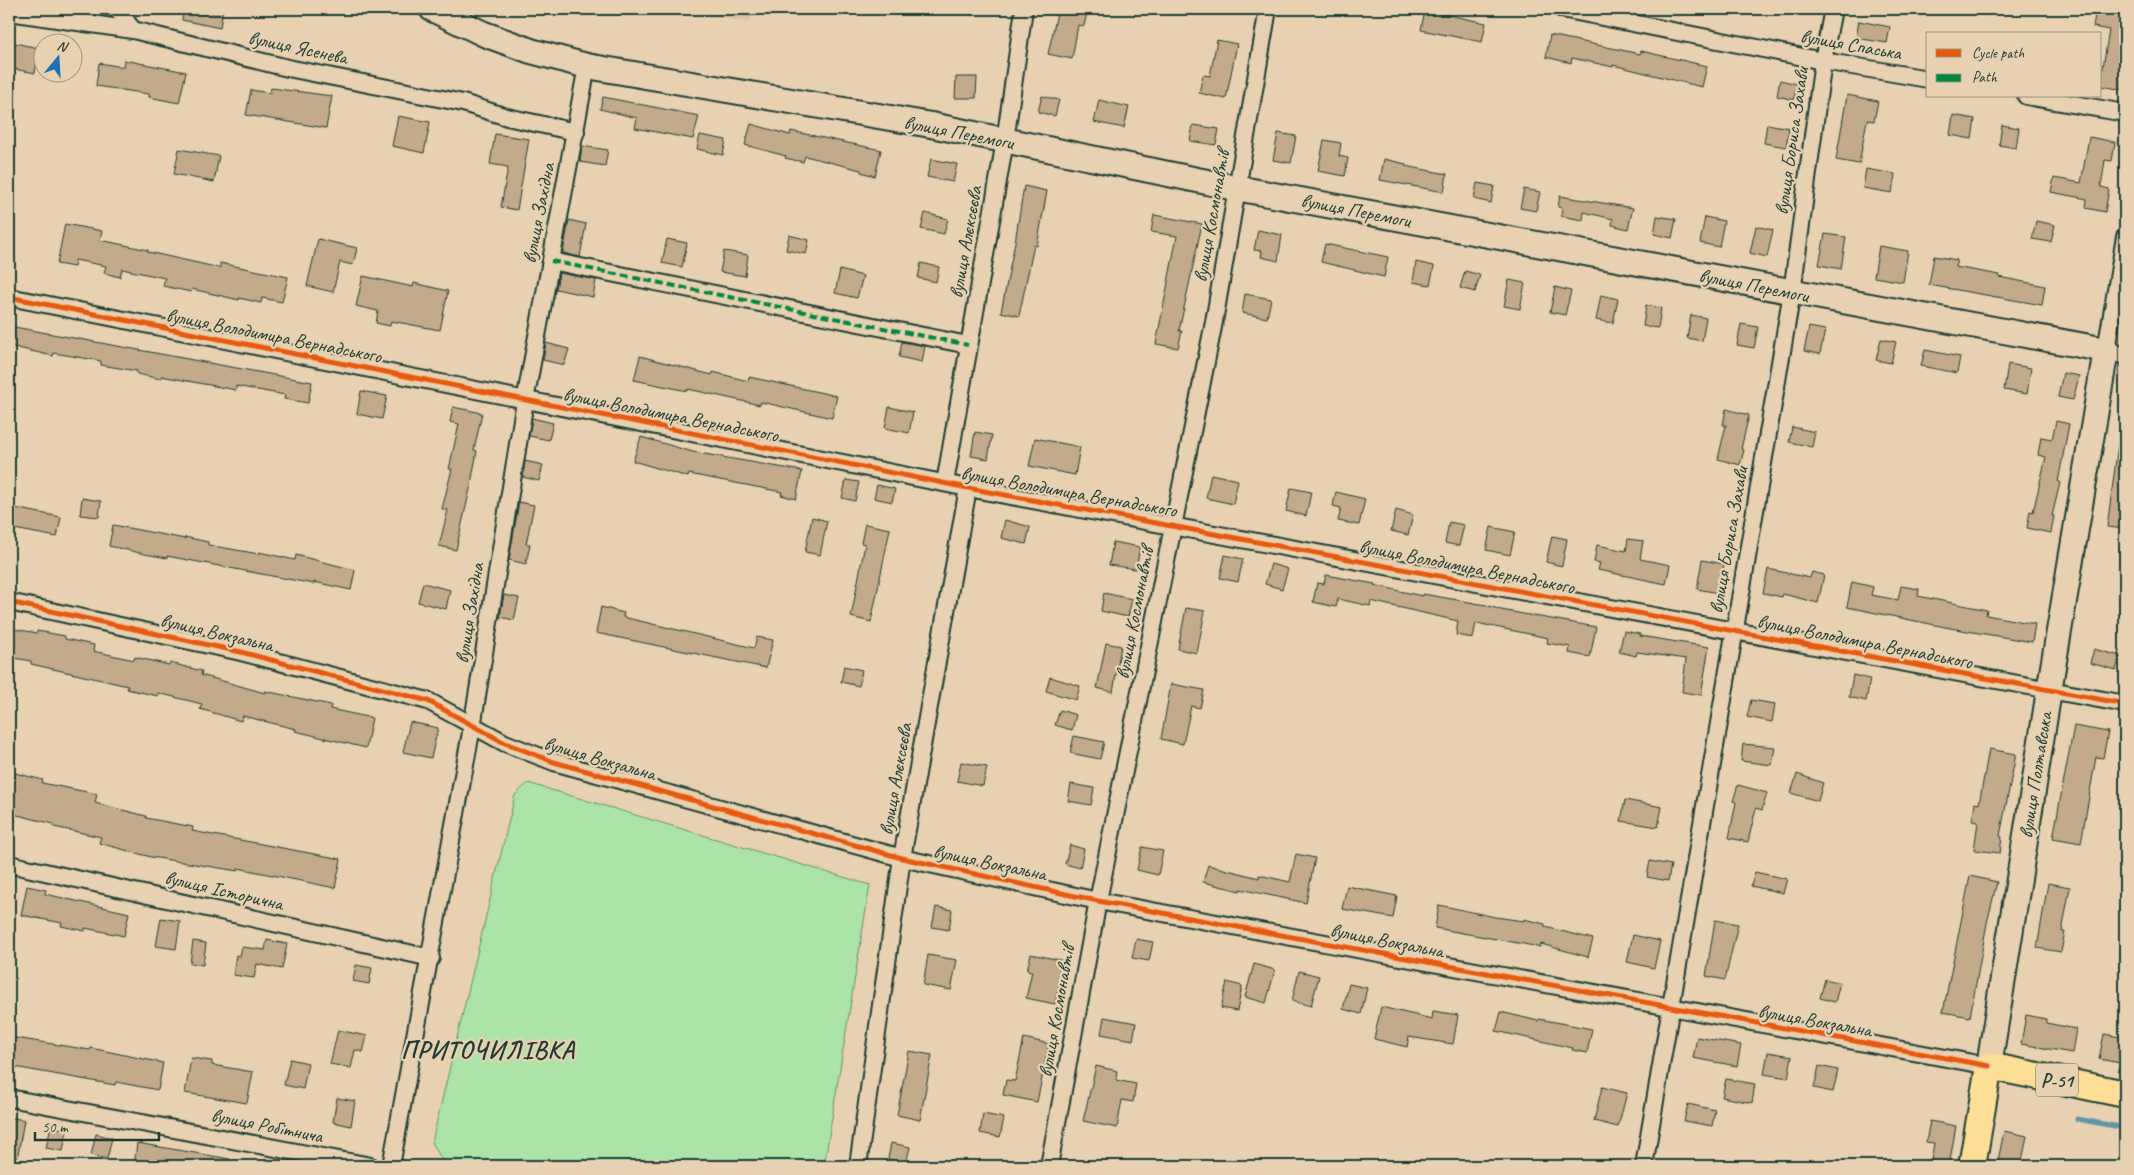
<svg xmlns="http://www.w3.org/2000/svg" width="2134" height="1175" font-family="Caveat,sans-serif">
<style>
.built{fill:#d9c2a3}
.green{fill:#ace4a7;stroke:#66906e}
.lines{fill:none;stroke-linecap:round;stroke-linejoin:round}
.stream{stroke:#6497a7;stroke-width:5}
.building{fill:#c2aa8a;stroke:#1f3d34}
.street-casing{stroke:#1f3d34;stroke-width:20}
.secondary-casing{stroke:#1f3d34;stroke-width:28}
.primary-casing{stroke:#1f3d34;stroke-width:30}
.street{stroke:#e8d1b1;stroke-width:16}
.secondary{stroke:#e8d1b1;stroke-width:24}
.primary{stroke:#fdde96;stroke-width:26}
.quiet{stroke:#00873e;stroke-width:4;stroke-dasharray:8 4;stroke-linecap:butt}
.cycleway-casing{stroke:#e8d1b1;stroke-width:8}
.cycleway{stroke:#e8590c;stroke-width:5}
.labels{text-anchor:middle;stroke-width:4.5;stroke-linejoin:round;paint-order:stroke}
.shield{fill:#e8d1b1;stroke:#5b695a;stroke-width:1}
.shield-label{font-size:19px;font-weight:bold;fill:#1f3d34}
.street-label{font-size:20px;fill:#1f3d34;stroke:#e8d1b1}
.district-label{font-size:25px;font-weight:bold;letter-spacing:1px;fill:#1f3d34;stroke:#e8d1b1}
</style>
<rect width="100%" height="100%" fill="#e8d1b1"/>
<filter id="ink" filterUnits="userSpaceOnUse"><feTurbulence type="fractalNoise" baseFrequency=".02" numOctaves="2"/><feDisplacementMap in="SourceGraphic" scale="10" xChannelSelector="R" yChannelSelector="G"/><feConvolveMatrix kernelMatrix="1 2 1 2 8 2 1 2 1" color-interpolation-filters="sRGB"/></filter>
<g filter="url(#ink)">
<path class="built" d="M681 9H753L750 23Z"/>
<path class="green" d="M528 783 870 885 824 1166H460L444 1164 432 1142 515 795Z"/>
<g class="lines">
<path class="stream" d="M2077 1119 2125 1128"/>
</g>
<g class="building">
<path d="M183 9H223L220 28 182 20Z"/>
<path d="M1058 9H1088L1084 26 1078 25 1072 59 1048 54Z"/>
<path d="M2096 9H2125V90L2100 86 2109 30 2093 27Z"/>
<path d="M1425 10 1486 23 1482 42 1421 30Z"/>
<path d="M1859 21 1890 27 1887 43 1856 38Z"/>
<path d="M1550 35 1640 54 1641 51 1707 66 1702 87 1613 65V67L1572 58 1571 63 1546 57Z"/>
<path d="M1217 40 1237 44 1226 99 1199 93 1203 75 1210 76Z"/>
<path d="M9 42 39 48 35 73 9 68Z"/>
<path d="M124 60 186 72 179 103 149 97V94L96 86 99 63 123 67Z"/>
<path d="M956 77H977L976 98H955Z"/>
<path d="M1780 80 1797 84 1794 100 1777 96Z"/>
<path d="M271 88 332 96 326 128 246 115 251 90 270 93Z"/>
<path d="M1847 95 1878 101 1874 121 1867 120 1859 164 1836 160Z"/>
<path d="M1042 96 1059 100 1055 116 1038 112Z"/>
<path d="M603 97 699 116 693 139 635 128 637 118 600 109Z"/>
<path d="M1099 100 1129 107 1124 128 1094 122Z"/>
<path d="M1953 115 1975 119 1972 139 1950 135Z"/>
<path d="M398 116 430 122 424 153 392 146Z"/>
<path d="M751 124 790 135 791 131 881 150 875 176 861 172V170L805 156 803 162 785 158 786 156 745 145Z"/>
<path d="M1767 124 1789 128 1786 147 1764 143Z"/>
<path d="M1193 125 1219 129 1216 145 1190 141Z"/>
<path d="M2002 125 2019 128 2016 148 1999 145Z"/>
<path d="M1278 133 1296 136 1291 163 1273 160Z"/>
<path d="M495 134 529 139 517 210 501 207 508 167 490 164Z"/>
<path d="M700 135 726 140 723 155 697 149Z"/>
<path d="M2089 137 2115 142 2112 161 2105 160 2101 187 2109 189 2105 212 2086 208 2087 199 2051 192 2054 178 2081 183Z"/>
<path d="M1324 140 1341 143 1339 156 1348 158 1345 176 1318 171Z"/>
<path d="M582 146 608 150 605 166 580 162Z"/>
<path d="M179 149 219 156 214 182 174 174Z"/>
<path d="M931 159 957 164 953 182 927 177Z"/>
<path d="M1384 159 1406 164 1405 166 1447 174 1444 192 1380 180Z"/>
<path d="M1866 169 1895 174 1892 193 1863 188Z"/>
<path d="M1477 183 1494 186 1491 203 1474 199Z"/>
<path d="M1024 186 1047 191 1037 246 1034 245 1019 316 1001 312 1015 242Z"/>
<path d="M1524 189 1540 192 1536 211 1520 208Z"/>
<path d="M1560 196 1633 208 1628 229 1612 225 1613 219 1584 212 1583 220 1561 216 1562 208 1558 207Z"/>
<path d="M925 213 948 219 944 234 921 229Z"/>
<path d="M1154 215 1202 224 1179 331H1182L1178 348 1156 344 1177 236 1151 232Z"/>
<path d="M1657 216 1676 219 1672 238 1654 234Z"/>
<path d="M1705 217 1724 221 1719 247 1700 243Z"/>
<path d="M569 220 586 224 580 257 563 253Z"/>
<path d="M2036 221 2055 225 2051 242 2032 239Z"/>
<path d="M65 224 102 231 100 240 148 250V252L220 268V263L288 277 282 302 262 298 261 303 239 298V300L192 289 191 292 163 286 165 278 122 269 120 277 104 273 106 266 75 260 74 267 57 264Z"/>
<path d="M1756 226 1773 230 1767 257 1750 253Z"/>
<path d="M1258 230 1282 235 1278 261 1261 257 1262 251 1254 250Z"/>
<path d="M1825 234 1846 237 1841 269 1819 265Z"/>
<path d="M789 235 809 240 806 254 786 250Z"/>
<path d="M318 239 357 248 353 265 340 262 333 292 307 286Z"/>
<path d="M667 239 687 243 682 267 662 263Z"/>
<path d="M1325 244 1388 257 1384 277 1321 262Z"/>
<path d="M1879 246 1908 251 1903 282 1874 277Z"/>
<path d="M724 251 748 255 745 276 720 272Z"/>
<path d="M1934 256 1957 260 1955 267 2000 275 1999 277 2045 286 2042 305 1929 285Z"/>
<path d="M1416 262 1434 266 1430 285 1413 282Z"/>
<path d="M921 263 939 267 936 282 918 278Z"/>
<path d="M840 270 863 276 857 298 835 293Z"/>
<path d="M1465 271 1480 275 1475 292 1460 288Z"/>
<path d="M559 273 596 280 593 297 556 289Z"/>
<path d="M363 276 413 287 414 283 448 291 440 330 391 321 390 326 376 323 378 311 356 306Z"/>
<path d="M1509 280 1525 283 1520 309 1504 306Z"/>
<path d="M1555 287 1571 291 1565 315 1550 312Z"/>
<path d="M1245 294 1271 299 1267 318 1242 313Z"/>
<path d="M1601 295 1618 299 1613 323 1596 320Z"/>
<path d="M1646 305 1661 308 1658 328 1643 326Z"/>
<path d="M1691 315 1706 318 1702 341 1687 338Z"/>
<path d="M1741 324 1758 327 1754 348 1737 345Z"/>
<path d="M9 326 312 382 308 403 284 399 285 395 236 386V390L161 376V379L137 374V371L101 365V361L54 353 53 356 9 346Z"/>
<path d="M1809 327 1825 330 1820 354 1804 351Z"/>
<path d="M1881 339 1896 342 1891 363 1876 360Z"/>
<path d="M902 342 925 346 922 362 899 357Z"/>
<path d="M546 343 569 349 564 365 543 360Z"/>
<path d="M1925 350 1960 357 1957 373 1921 366Z"/>
<path d="M640 356 712 375 713 372 748 381 749 377 837 396 832 418 761 402 760 405 688 389 687 391 634 380Z"/>
<path d="M2008 364 2031 368 2027 394 2004 390Z"/>
<path d="M2063 373 2079 376 2073 400 2058 397Z"/>
<path d="M361 391 387 396 382 419 357 414Z"/>
<path d="M453 407 482 413 474 450 477 451 470 489 456 550 439 546 448 510 442 509 452 469H449L459 424 450 422Z"/>
<path d="M889 407 913 412 909 433 885 428Z"/>
<path d="M1726 409 1749 415 1741 449 1744 450 1740 465 1718 459 1726 425H1723Z"/>
<path d="M532 418 553 423 549 440 529 436Z"/>
<path d="M2056 421 2069 424 2058 482 2060 483 2052 516H2054L2051 533 2027 528 2030 511 2033 512 2046 457 2038 455 2041 437 2052 439Z"/>
<path d="M1792 427 1815 432 1812 447 1789 442Z"/>
<path d="M975 432 992 435 988 459 971 456Z"/>
<path d="M641 437 693 452 802 471 796 499 781 495 782 492 689 474 688 477 633 461Z"/>
<path d="M1035 438 1080 447 1075 475 1029 466Z"/>
<path d="M2118 445H2125V529L2107 527Z"/>
<path d="M525 461 543 465 539 481 523 477Z"/>
<path d="M1211 474 1238 480 1233 504 1206 498Z"/>
<path d="M846 480 859 482 855 501 842 498Z"/>
<path d="M877 485 895 489 892 502 874 498Z"/>
<path d="M1291 488 1311 492 1306 516 1286 511Z"/>
<path d="M1336 492 1365 499 1359 525 1338 521 1341 508 1333 506Z"/>
<path d="M82 498 101 501 99 517 80 515Z"/>
<path d="M519 502 534 505 526 544H530L526 564 509 560Z"/>
<path d="M9 507 61 517 57 537 9 528Z"/>
<path d="M1396 510 1413 515 1408 535 1391 531Z"/>
<path d="M812 517 827 521 820 555 805 552Z"/>
<path d="M1005 520 1030 527 1026 544 1001 538Z"/>
<path d="M1449 522 1464 525 1459 546 1445 543Z"/>
<path d="M865 524 890 529 871 622 851 617 865 544 861 543Z"/>
<path d="M113 525 185 539V537L208 542V545L259 554V552L295 560 296 555 355 570 351 590 314 582V584L167 556V558L145 554 109 546Z"/>
<path d="M1491 527 1515 532 1510 555 1486 550Z"/>
<path d="M1552 536 1567 539 1562 566 1546 562Z"/>
<path d="M1628 539 1643 541 1640 559 1670 565 1666 584 1598 570 1600 563 1594 562 1597 545 1626 551Z"/>
<path d="M1113 542 1140 547 1136 569 1109 565Z"/>
<path d="M1225 555 1243 559 1238 582 1220 578Z"/>
<path d="M1702 560 1724 564 1719 593 1697 589Z"/>
<path d="M1271 564 1288 569 1282 589 1265 584Z"/>
<path d="M1768 569 1810 578 1812 572 1824 575 1818 603 1783 594 1782 597 1763 593Z"/>
<path d="M1326 575 1375 584 1374 585 1422 596 1423 594 1486 605 1501 610 1596 627 1590 657 1569 653 1570 647 1547 643 1548 638 1476 623 1473 638 1456 635 1458 621 1371 601 1370 606 1338 599 1336 607 1313 602 1317 583 1324 584Z"/>
<path d="M1852 582 1873 587 1871 595 1898 600 1901 586 1919 589 1918 596 1987 610 1986 615 2035 624 2032 642 1950 628 1847 607Z"/>
<path d="M423 583 450 590 446 609 418 602Z"/>
<path d="M1104 593 1132 599 1128 617 1101 611Z"/>
<path d="M504 595 519 598 514 620 500 617Z"/>
<path d="M601 607 624 613 623 617 754 648 757 637 773 640 766 668 596 633Z"/>
<path d="M1186 608 1205 611 1197 653 1178 649Z"/>
<path d="M9 628 37 633V631L65 636V639L94 645 93 651 134 660 135 657 169 665 170 663 202 671 201 675 265 693V691L331 705 330 709 372 718 366 748 295 731 296 729 243 716 241 721 200 709 202 704 158 693V696L127 689 128 686 31 664V661L9 657Z"/>
<path d="M1624 631 1640 634V636L1709 647 1701 695 1682 692 1686 659 1637 652 1636 656 1619 652Z"/>
<path d="M1106 643 1121 646 1113 692 1097 688Z"/>
<path d="M2094 649 2120 656 2116 670 2090 663Z"/>
<path d="M844 666 862 670 859 686 841 682Z"/>
<path d="M1853 675 1870 679 1866 701 1849 697Z"/>
<path d="M1050 677 1080 686 1076 700 1046 691Z"/>
<path d="M1171 684 1204 690 1200 708 1191 706 1183 744 1161 739Z"/>
<path d="M1751 700 1775 704 1772 722 1747 717Z"/>
<path d="M1060 710 1076 715 1072 730 1055 725Z"/>
<path d="M410 722 438 728 431 758 403 752Z"/>
<path d="M2074 726 2108 732 2103 758 2096 757 2081 843 2053 838Z"/>
<path d="M1074 736 1104 742 1100 759 1070 753Z"/>
<path d="M1743 744 1775 747 1772 765 1741 761Z"/>
<path d="M1989 749 2016 754 2000 836 2002 837 2000 853 1974 850 1978 822 1972 821 1975 803 1979 804Z"/>
<path d="M961 762 987 767 983 786 957 781Z"/>
<path d="M15 773 43 780 42 783 97 794 95 803 146 816V818L193 827 192 831 341 859 335 888 238 868V871L151 857 99 843 101 837 54 827V824L9 813V800Z"/>
<path d="M1797 774 1823 783 1818 801 1791 793Z"/>
<path d="M1071 784 1094 788 1091 805 1068 801Z"/>
<path d="M1738 785 1767 793 1762 810 1756 808 1748 842 1729 838 1736 802 1733 801Z"/>
<path d="M1625 800 1662 807 1658 827 1621 821Z"/>
<path d="M1070 845 1084 849 1080 868 1065 864Z"/>
<path d="M1142 847 1163 851 1158 875 1137 870Z"/>
<path d="M1296 854 1315 858 1306 903 1240 889V891L1203 882 1208 865 1259 878V875L1290 882Z"/>
<path d="M1650 861 1671 865 1668 881 1647 877Z"/>
<path d="M1755 872 1787 879 1783 893 1751 886Z"/>
<path d="M1970 876 1997 882 1987 923 1970 1017 1943 1012Z"/>
<path d="M2048 883 2070 887 2062 932H2065L2061 952 2037 948Z"/>
<path d="M27 886 46 890 45 894 129 913 124 936 85 928V931L61 926 62 923 21 915Z"/>
<path d="M1347 886 1397 896 1393 918 1342 909Z"/>
<path d="M1439 905 1495 917 1524 921V919L1545 924V927L1593 939 1588 957 1541 944 1540 947 1435 928Z"/>
<path d="M936 907 952 910 949 930 932 927Z"/>
<path d="M161 918 180 921 176 949 156 946Z"/>
<path d="M1715 920 1738 924 1725 980 1706 976Z"/>
<path d="M1633 935 1660 941 1654 968 1627 962Z"/>
<path d="M1136 939 1153 942 1149 961 1132 958Z"/>
<path d="M267 940 287 944 282 969 257 964 254 978 233 975 236 955 240 956 242 947 265 950Z"/>
<path d="M193 941 206 943 203 965 190 963Z"/>
<path d="M1031 954 1065 961 1055 1004 1026 998 1032 971 1027 970Z"/>
<path d="M928 955 957 960 951 990 923 985Z"/>
<path d="M1254 964 1275 970 1266 1003 1245 997Z"/>
<path d="M356 965 372 968 369 984 353 981Z"/>
<path d="M1299 971 1319 976 1311 1006 1292 1001Z"/>
<path d="M1825 979 1840 983 1835 1002 1820 998Z"/>
<path d="M1227 982 1242 986 1237 1011 1221 1008Z"/>
<path d="M1349 984 1367 988 1361 1014 1343 1009Z"/>
<path d="M1381 1007 1432 1019 1433 1011 1458 1015 1453 1044 1409 1037 1407 1047 1374 1039Z"/>
<path d="M1501 1012 1538 1021 1539 1019 1592 1029 1587 1053 1572 1050 1573 1048 1496 1031Z"/>
<path d="M2026 1015 2046 1019V1023L2076 1029 2072 1053 2021 1044Z"/>
<path d="M1104 1017 1136 1023 1133 1040 1101 1034Z"/>
<path d="M338 1030 367 1036 363 1052 355 1050 351 1068 330 1064Z"/>
<path d="M2104 1034 2125 1038 2120 1063 2099 1059Z"/>
<path d="M9 1037 90 1050 91 1048 163 1063 158 1090 116 1082 115 1085 9 1066Z"/>
<path d="M1697 1037 1741 1045 1737 1066 1693 1058Z"/>
<path d="M1024 1038 1049 1044 1037 1102 1003 1095 1006 1080 1015 1081Z"/>
<path d="M909 1051 932 1055 920 1120 897 1115Z"/>
<path d="M1768 1052 1792 1056 1788 1078 1764 1074Z"/>
<path d="M191 1058 212 1061V1065L253 1072 247 1103 185 1093Z"/>
<path d="M290 1059 308 1063 303 1089 284 1085Z"/>
<path d="M1096 1066 1117 1071 1116 1080 1136 1084 1133 1102 1122 1100 1117 1128 1083 1121Z"/>
<path d="M1819 1066 1838 1070 1833 1092 1814 1088Z"/>
<path d="M1726 1079 1755 1084 1752 1103 1722 1097Z"/>
<path d="M1602 1087 1627 1093 1618 1127 1594 1121Z"/>
<path d="M337 1098 355 1101 351 1126 333 1122Z"/>
<path d="M1688 1104 1715 1110 1712 1126 1684 1121Z"/>
<path d="M983 1114 1004 1118 1000 1137 980 1133Z"/>
<path d="M9 1117 24 1120 16 1166 9 1165Z"/>
<path d="M1930 1121 1956 1126 1949 1166H1930L1934 1143 1926 1142Z"/>
<path d="M51 1126 67 1130 63 1151 46 1148Z"/>
<path d="M2004 1131 2027 1136 2021 1166H1997Z"/>
<path d="M96 1134 112 1138 107 1159 91 1155Z"/>
<path d="M137 1143 230 1159 229 1166H134Z"/>
<path d="M891 1143 910 1147 906 1163 888 1159Z"/>
</g>
<g class="lines">
<defs>
<g id="street">
<path d="M117 9 133 30"/>
<path d="M1562 9 1823 61 1928 79"/>
<path d="M9 12 133 30 288 68 463 103 507 117 576 132"/>
<path d="M2026 96 2125 113"/>
<path d="M2125 237 2106 350 2125 356"/>
<path d="M551 261 968 345"/>
<path d="M9 297 968 488 2125 704"/>
<path d="M945 483 1005 141 1024 9"/>
<path d="M9 602 241 652 428 701 505 743 554 762 902 858 1098 901 1989 1066"/>
<path d="M9 864 431 958"/>
<path d="M9 1098 371 1166"/>
<path d="M391 1166 472 727 525 401 587 66"/>
<path d="M858 1166 902 858 968 488"/>
<path d="M1049 1166 1098 901 1214 322 1268 9"/>
<path d="M1644 1166 1792 292 1823 61 1833 9"/>
</g>
<path id="secondary" d="M432 9 484 34 531 51 587 66 931 125 1236 188 2106 350 2049 691 1989 1066"/>
<path id="primary" d="M1972 1166 1989 1066 2125 1094"/>
</defs>
<use href="#street" class="street-casing"/>
<use href="#secondary" class="secondary-casing"/>
<use href="#primary" class="primary-casing"/>
<use href="#street" class="street"/>
<use href="#secondary" class="secondary"/>
<use href="#primary" class="primary"/>
<path class="quiet" d="M551 261 968 345"/>
<defs>
<g id="cycleway">
<path d="M9 297 968 488 2125 704"/>
<path d="M9 602 241 652 428 701 505 743 554 762 902 858 1098 901 1989 1066"/>
</g>
</defs>
<use href="#cycleway" class="cycleway-casing"/>
<use href="#cycleway" class="cycleway"/>
</g>
</g>
<g class="labels">
<rect class="shield" x="2036" y="1063.5" width="42" height="33" rx="4"/>
<g class="shield-label">
<text x="2057" y="1087">Р-51</text>
</g>
<g class="street-label">
<text transform="translate(1851 44) rotate(10)" y="7">вулиця Спаська</text>
<text transform="translate(298 47) rotate(12)" y="7">вулиця Ясенева</text>
<text transform="translate(959 132) rotate(11)" y="7">вулиця Перемоги</text>
<text transform="translate(1791 141) rotate(-82)" y="7">вулиця Бориса Захави</text>
<text transform="translate(1356 210) rotate(11)" y="7">вулиця Перемоги</text>
<text transform="translate(538 213) rotate(-79)" y="7">вулиця Західна</text>
<text transform="translate(1211 216) rotate(-80)" y="7">вулиця Космонавтів</text>
<text transform="translate(965 242) rotate(-80)" y="7">вулиця Алєксєєва</text>
<text transform="translate(1754 285) rotate(11)" y="7">вулиця Перемоги</text>
<text transform="translate(274 335) rotate(11)" y="7">вулиця Володимира Вернадського</text>
<text transform="translate(671 414) rotate(11)" y="7">вулиця Володимира Вернадського</text>
<text transform="translate(1069 491) rotate(10)" y="7">вулиця Володимира Вернадського</text>
<text transform="translate(1728 540) rotate(-80)" y="7">вулиця Бориса Захави</text>
<text transform="translate(1467 566) rotate(11)" y="7">вулиця Володимира Вернадського</text>
<text transform="translate(469 613) rotate(-81)" y="7">вулиця Західна</text>
<text transform="translate(1134 613) rotate(-79)" y="7">вулиця Космонавтів</text>
<text transform="translate(217 632) rotate(13)" y="7">вулиця Вокзальна</text>
<text transform="translate(1865 641) rotate(11)" y="7">вулиця Володимира Вернадського</text>
<text transform="translate(600 758) rotate(16)" y="7">вулиця Вокзальна</text>
<text transform="translate(2035 775) rotate(-81)" y="7">вулиця Полтавська</text>
<text transform="translate(895 779) rotate(-80)" y="7">вулиця Алєксєєва</text>
<text transform="translate(990 862) rotate(12)" y="7">вулиця Вокзальна</text>
<text transform="translate(224 890) rotate(13)" y="7">вулиця Історична</text>
<text transform="translate(1387 940) rotate(11)" y="7">вулиця Вокзальна</text>
<text transform="translate(1056 1011) rotate(-80)" y="7">вулиця Космонавтів</text>
<text transform="translate(1815 1020) rotate(10)" y="7">вулиця Вокзальна</text>
<text transform="translate(267 1125) rotate(11)" y="7">вулиця Робітнича</text>
</g>
<g class="district-label">
<text x="488" y="1058">ПРИТОЧИЛІВКА</text>
</g>
</g>
<rect width="2134" height="1175" fill="none" stroke="#e8d1b1" stroke-width="30"/>
<rect x="15" y="15" width="2104" height="1145" fill="none" stroke="#1f3d34" stroke-width="2" filter="url(#ink)"/>
<rect x="1926" y="32" width="175" height="65" fill="#e8d1b1" stroke="#98967f"/>
<rect x="1936" y="49" width="25" height="8" fill="#e8590c" stroke="#98967f"/>
<text x="1972" y="58" font-size="15" fill="#1f3d34">Cycle path</text>
<rect x="1936" y="74" width="25" height="8" fill="#00873e" stroke="#98967f"/>
<text x="1972" y="82" font-size="15" fill="#1f3d34">Path</text>
<g transform="translate(58 58) rotate(18)"><circle r="24" fill="#e8d1b1" stroke="#98967f"/>
<path d="M0-4L9 19L0 12L-9 19Z" fill="#1f6fb2"/>
<text y="-8" font-size="14" font-weight="bold" text-anchor="middle" fill="#1f3d34">N</text>
</g>
<path d="M35 1132v8h124v-8" fill="none" stroke="#1f3d34" stroke-width="2.5"/>
<text x="42" y="1132" font-size="15" fill="#1f3d34" stroke="#e8d1b1" stroke-width="4" paint-order="stroke">50 m</text>
</svg>
